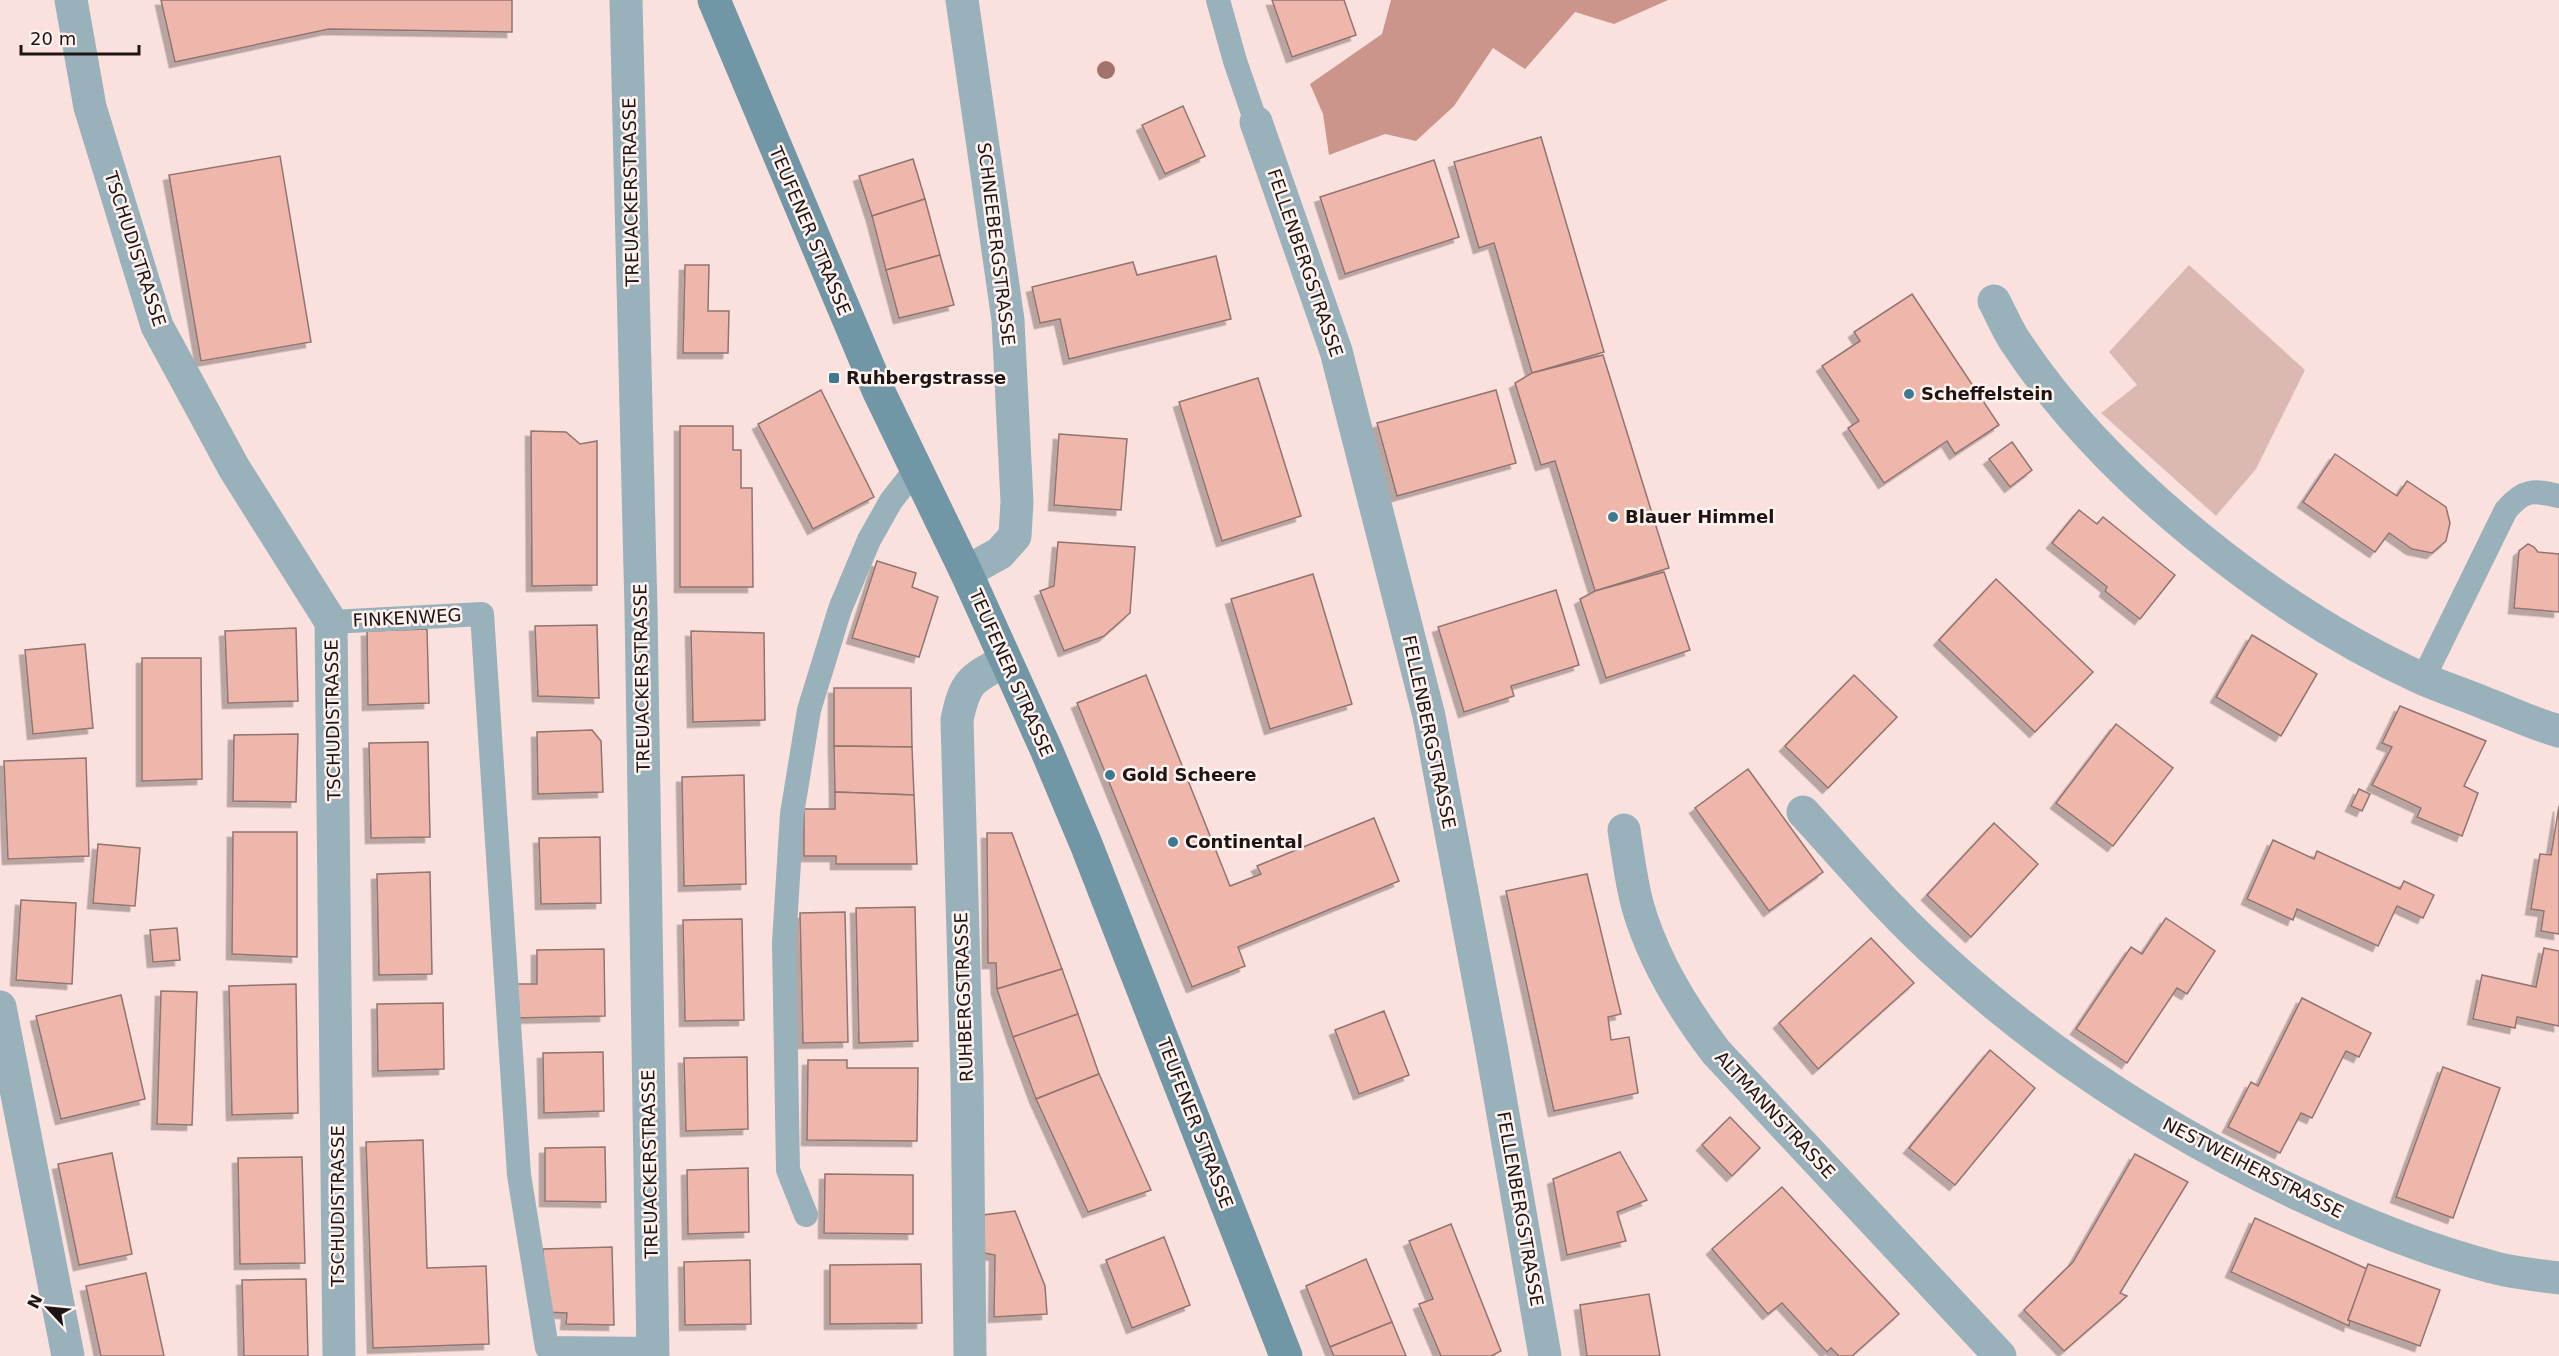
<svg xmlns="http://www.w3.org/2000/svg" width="2559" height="1356" font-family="'DejaVu Sans',sans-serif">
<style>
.green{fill:#dbb9b2}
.forest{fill:#cb958b}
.building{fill:#efb6ac;stroke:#90746f;stroke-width:1.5;filter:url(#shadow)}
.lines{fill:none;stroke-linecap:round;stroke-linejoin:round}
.service{stroke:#99b1bb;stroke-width:24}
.minor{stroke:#99b1bb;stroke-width:33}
.secondary{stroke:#7196a5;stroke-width:33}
.tree{fill:#a2736d}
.poi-dot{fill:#3d7a91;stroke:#fff2ef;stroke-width:2}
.labels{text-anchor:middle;stroke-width:5;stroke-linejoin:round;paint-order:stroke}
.street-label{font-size:18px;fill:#1e1412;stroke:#fff2ef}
.poi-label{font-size:18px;font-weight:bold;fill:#1e1412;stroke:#fff2ef;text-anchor:start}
</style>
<defs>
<filter id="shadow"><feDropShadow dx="-5.5" dy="5.5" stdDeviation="0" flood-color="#0004"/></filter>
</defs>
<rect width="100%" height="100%" fill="#fbe1dd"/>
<path class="green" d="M2189 265 2305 370 2256 469 2216 516 2101 413 2137 385 2109 352Z"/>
<path class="forest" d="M1391 0H1668L1614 24 1575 12 1525 69 1493 48 1454 106 1416 141 1385 134 1329 155 1323 114 1310 84 1382 34Z"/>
<g class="building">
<path d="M161 0H512V32L329 29 175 62Z"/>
<path d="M1272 0H1344L1356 35 1292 57Z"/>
<path d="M1183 106 1205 156 1165 174 1142 125Z"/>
<path d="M1541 137 1604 352 1532 373 1494 243 1479 248 1454 162Z"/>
<path d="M280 156 311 342 201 361 169 175Z"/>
<path d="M913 159 925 199 872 216 859 176Z"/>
<path d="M1434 160 1459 237 1345 274 1320 197Z"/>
<path d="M925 199 940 255 886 270 872 216Z"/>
<path d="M940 255 954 305 899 318 886 270Z"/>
<path d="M1216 256 1231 319 1069 359 1060 319 1040 323 1032 287 1133 262 1137 275Z"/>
<path d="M685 265H709L708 311H729L728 353H683Z"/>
<path d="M1912 294 1999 425 1955 454 1947 441 1884 483 1848 428 1859 421 1822 366 1860 341 1854 332Z"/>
<path d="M1603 355 1669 568 1595 591 1555 461 1541 465 1515 383 1532 373Z"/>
<path d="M1258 378 1301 516 1222 541 1179 402Z"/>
<path d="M821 390 874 497 813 529 758 424Z"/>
<path d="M1496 390 1516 463 1397 496 1377 423Z"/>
<path d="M680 426H733V450H741V488H752L753 587H680Z"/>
<path d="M531 431 566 432 580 444 597 441V585L532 586Z"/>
<path d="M1059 434 1127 439 1121 510 1054 505Z"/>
<path d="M2012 442 2032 470 2010 487 1989 459Z"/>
<path d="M2335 454 2397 496 2407 481 2446 507 2450 523 2446 541 2432 553 2412 549 2389 533 2375 552 2303 502Z"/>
<path d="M2079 510 2097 524 2103 517 2175 575 2140 619 2105 591 2107 587 2052 543Z"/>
<path d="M1058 542 1135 547 1130 613 1104 636 1064 651 1040 591 1054 586Z"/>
<path d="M2528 544 2534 547 2538 552 2559 554V612L2514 608 2519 551Z"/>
<path d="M877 561 916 573 912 587 938 597 919 657 852 638Z"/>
<path d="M1664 572 1690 650 1606 678 1580 599 1595 591Z"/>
<path d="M1313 574 1352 704 1270 729 1231 599Z"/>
<path d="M1996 579 2093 672 2035 732 1939 640Z"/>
<path d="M1556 590 1579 665 1511 686 1514 696 1464 712 1438 627Z"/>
<path d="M597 625 599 698 538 696 535 626Z"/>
<path d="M296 628 298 701 228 703 225 631Z"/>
<path d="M427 629 429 703 368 705 367 631Z"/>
<path d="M691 631 764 633 765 720 693 722Z"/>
<path d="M2252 635 2317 674 2281 736 2216 697Z"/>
<path d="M85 644 93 728 33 734 25 650Z"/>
<path d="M142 658H201L202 779 142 781Z"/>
<path d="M1146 675 1230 886 1261 874 1257 866 1374 818 1399 881 1238 947 1245 966 1192 987 1077 703Z"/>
<path d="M1854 675 1897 717 1828 788 1785 746Z"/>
<path d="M834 688H911L912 747 834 746Z"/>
<path d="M2400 706 2486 741 2464 786 2478 793 2462 836 2417 817 2421 808 2372 785 2392 747 2382 743Z"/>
<path d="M2116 724 2173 768 2113 846 2056 803Z"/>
<path d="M592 730 601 741 603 792 538 794 537 732Z"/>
<path d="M298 734 296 802 233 801 234 735Z"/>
<path d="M428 742 430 837 371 838 369 743Z"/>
<path d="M834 746 912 747 914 795 835 792Z"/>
<path d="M86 758 89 856 8 859 4 761Z"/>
<path d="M1748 769 1823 872 1769 911 1695 808Z"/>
<path d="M744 775 746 884 684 886 682 777Z"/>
<path d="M2359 789 2370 794 2362 811 2351 806Z"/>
<path d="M835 792 914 795 917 864H836V856H804V809H835Z"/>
<path d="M2559 806V934L2541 931 2544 911 2531 909 2540 854 2551 855Z"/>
<path d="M1994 823 2038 864 1971 937 1927 895Z"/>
<path d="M233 832H297V957L232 954Z"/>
<path d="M987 833H1012L1062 969 997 989 996 963H988Z"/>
<path d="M600 837 601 903 541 904 539 838Z"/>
<path d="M2273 840 2314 859 2317 851 2400 889 2404 881 2434 895 2423 918 2397 906 2378 946 2297 909 2293 920 2247 899Z"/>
<path d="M98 844 140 848 135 906 93 903Z"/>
<path d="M430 872 432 974 379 975 377 874Z"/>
<path d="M1587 874 1621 1014 1608 1017 1611 1040 1629 1037 1638 1093 1554 1111 1506 891Z"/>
<path d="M21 900 76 903 72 984 16 980Z"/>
<path d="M915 907 918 1041 859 1043 856 908Z"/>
<path d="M845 912 848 1042 803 1043 800 913Z"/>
<path d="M2166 918 2215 951 2187 994 2177 988 2127 1063 2076 1029 2131 947 2142 954Z"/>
<path d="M742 919 744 1020 685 1021 683 920Z"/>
<path d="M177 928 180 960 153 962 150 930Z"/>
<path d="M1871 938 1914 983 1818 1069 1779 1023Z"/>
<path d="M2544 948 2559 951V1026L2517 1017 2515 1028 2473 1019 2482 975 2536 987Z"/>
<path d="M604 949 605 1016 515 1018V984H537V950Z"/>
<path d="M1062 969 1078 1014 1013 1037 997 989Z"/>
<path d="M296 984 298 1113 232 1115 229 986Z"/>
<path d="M161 991 197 992 192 1125 157 1124Z"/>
<path d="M121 995 145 1099 61 1119 36 1016Z"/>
<path d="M2302 998 2371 1033 2359 1057 2346 1051 2312 1118 2301 1113 2280 1153 2228 1127 2251 1082 2258 1086Z"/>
<path d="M443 1003 444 1069 378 1071 377 1004Z"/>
<path d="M1384 1011 1409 1075 1359 1094 1335 1030Z"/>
<path d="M1078 1014 1099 1074 1036 1099 1013 1037Z"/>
<path d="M1990 1050 2035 1088 1955 1185 1909 1148Z"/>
<path d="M603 1052 604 1111 544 1113 543 1053Z"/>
<path d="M747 1057 748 1129 686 1131 684 1058Z"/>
<path d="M808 1060H847V1068H918L917 1141 807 1140Z"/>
<path d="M2443 1067 2500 1088 2453 1218 2396 1197Z"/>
<path d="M1099 1074 1151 1190 1088 1212 1036 1099Z"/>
<path d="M1730 1117 1760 1148 1732 1176 1702 1145Z"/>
<path d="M423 1140 427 1268 486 1266 489 1344 373 1348 366 1142Z"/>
<path d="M605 1147 606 1202 545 1201V1148Z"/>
<path d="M1620 1152 1647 1200 1617 1212 1626 1241 1567 1255 1553 1179Z"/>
<path d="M112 1153 132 1254 79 1265 58 1164Z"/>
<path d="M2135 1154 2188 1182 2120 1293 2127 1296 2064 1351 2024 1310 2073 1262Z"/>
<path d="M302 1157 305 1263 240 1264 238 1158Z"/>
<path d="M748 1168 749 1232 688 1234 687 1170Z"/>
<path d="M825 1174 913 1175V1234L824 1233Z"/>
<path d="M1782 1187 1899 1314 1852 1356H1839L1831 1348 1827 1352 1782 1303 1768 1314 1712 1249Z"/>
<path d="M1015 1211 1045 1286 1047 1314 994 1317 995 1255 984 1253 983 1215Z"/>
<path d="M2255 1218 2367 1269 2348 1320H2350L2349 1326 2231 1272Z"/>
<path d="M1451 1224 1501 1351 1491 1356H1441L1419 1304 1433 1299 1409 1241Z"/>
<path d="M1164 1237 1190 1305 1132 1328 1106 1260Z"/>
<path d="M612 1247 614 1325 566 1324 567 1313 545 1312 543 1249Z"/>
<path d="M1366 1259 1392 1322 1330 1347 1306 1286Z"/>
<path d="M750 1260 751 1324 685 1325 684 1262Z"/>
<path d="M921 1264 922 1323 830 1324V1265Z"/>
<path d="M2368 1264 2440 1290 2420 1346 2348 1320Z"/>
<path d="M146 1273 164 1356H101L86 1286Z"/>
<path d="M306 1279 308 1356H244L242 1280Z"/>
<path d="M1649 1294 1660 1356H1587L1580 1305Z"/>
<path d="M1392 1322 1406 1356H1334L1330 1347Z"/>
</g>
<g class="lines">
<g class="service">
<path d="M1218 0 1235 61 1256 122"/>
<path d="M331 622 482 614 519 1175 547 1348 653 1349"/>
<path d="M2423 679 2506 510C2524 489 2533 490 2559 496"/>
<path d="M806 1215 788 1170 784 942 792 814 809 710 840 609 869 540 891 501 916 469"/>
</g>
<g class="minor">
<path d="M71 0 90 107 157 326 234 468 331 622 339 1356"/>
<path d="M626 0 641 610 653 1356"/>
<path d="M962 0 1008 320 1017 502 1015 536 1000 553 966 572"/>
<path d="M1256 122 1336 351 1429 716 1492 1051 1545 1356"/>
<path d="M1994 301C2001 314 2007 329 2015 341 2105 478 2275 612 2423 679 2444 688 2466 695 2487 704 2511 713 2534 724 2559 731"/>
<path d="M1803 812C1849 862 1893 915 1944 960 2049 1056 2168 1132 2296 1193 2360 1223 2423 1249 2492 1267 2513 1273 2537 1275 2559 1278"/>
<path d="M1624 830C1628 855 1631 882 1638 907 1653 959 1684 1010 1716 1052L2000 1356"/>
<path d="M0 1007 68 1356"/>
<path d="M970 1356 967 1077 957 720C965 681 971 679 1005 661"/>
</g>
<path class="secondary" d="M714 0 879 392 966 572 1046 749 1086 844 1286 1356"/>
</g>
<circle class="tree" cx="1106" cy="70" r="9"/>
<g class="poi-dot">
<rect x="828" y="372" width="12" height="12" rx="3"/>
<circle cx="1909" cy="394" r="6"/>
<circle cx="1613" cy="517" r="6"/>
<circle cx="1110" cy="775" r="6"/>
<circle cx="1173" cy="842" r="6"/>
</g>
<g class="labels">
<g class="street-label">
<text transform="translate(631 192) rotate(-91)" y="6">TREUACKERSTRASSE</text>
<text transform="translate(810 231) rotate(67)" y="6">TEUFENER STRASSE</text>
<text transform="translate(996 244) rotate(83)" y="6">SCHNEEBERGSTRASSE</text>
<text transform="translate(135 249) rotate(72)" y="6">TSCHUDISTRASSE</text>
<text transform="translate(1305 263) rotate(71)" y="6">FELLENBERGSTRASSE</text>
<text transform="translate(407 618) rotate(-3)" y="6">FINKENWEG</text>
<text transform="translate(1011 673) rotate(66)" y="6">TEUFENER STRASSE</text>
<text transform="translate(642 678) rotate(-91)" y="6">TREUACKERSTRASSE</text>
<text transform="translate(333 720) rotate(-91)" y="6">TSCHUDISTRASSE</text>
<text transform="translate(1429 732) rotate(78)" y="6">FELLENBERGSTRASSE</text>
<text transform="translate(964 997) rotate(-92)" y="6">RUHBERGSTRASSE</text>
<text transform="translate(1775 1115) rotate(47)" y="6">ALTMANNSTRASSE</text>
<text transform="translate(1195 1123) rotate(69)" y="6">TEUFENER STRASSE</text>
<text transform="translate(650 1164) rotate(-91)" y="6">TREUACKERSTRASSE</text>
<text transform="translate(2253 1168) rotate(27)" y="6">NESTWEIHERSTRASSE</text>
<text transform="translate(338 1206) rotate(-90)" y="6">TSCHUDISTRASSE</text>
<text transform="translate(1520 1209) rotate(80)" y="6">FELLENBERGSTRASSE</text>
</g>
<g class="poi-label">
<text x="846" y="384">Ruhbergstrasse</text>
<text x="1921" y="400">Scheffelstein</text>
<text x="1625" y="523">Blauer Himmel</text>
<text x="1122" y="781">Gold Scheere</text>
<text x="1185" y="848">Continental</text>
</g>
</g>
<g transform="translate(48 1308) rotate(296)" stroke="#fff2ef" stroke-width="4.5" paint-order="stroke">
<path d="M0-4.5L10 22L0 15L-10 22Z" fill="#1e1412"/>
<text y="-9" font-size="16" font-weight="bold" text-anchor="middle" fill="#1e1412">N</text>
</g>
<path d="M21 45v9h118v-9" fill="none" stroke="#1e1412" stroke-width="3"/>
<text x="30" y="45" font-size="18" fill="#1e1412" stroke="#fff2ef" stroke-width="4.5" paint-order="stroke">20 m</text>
</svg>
